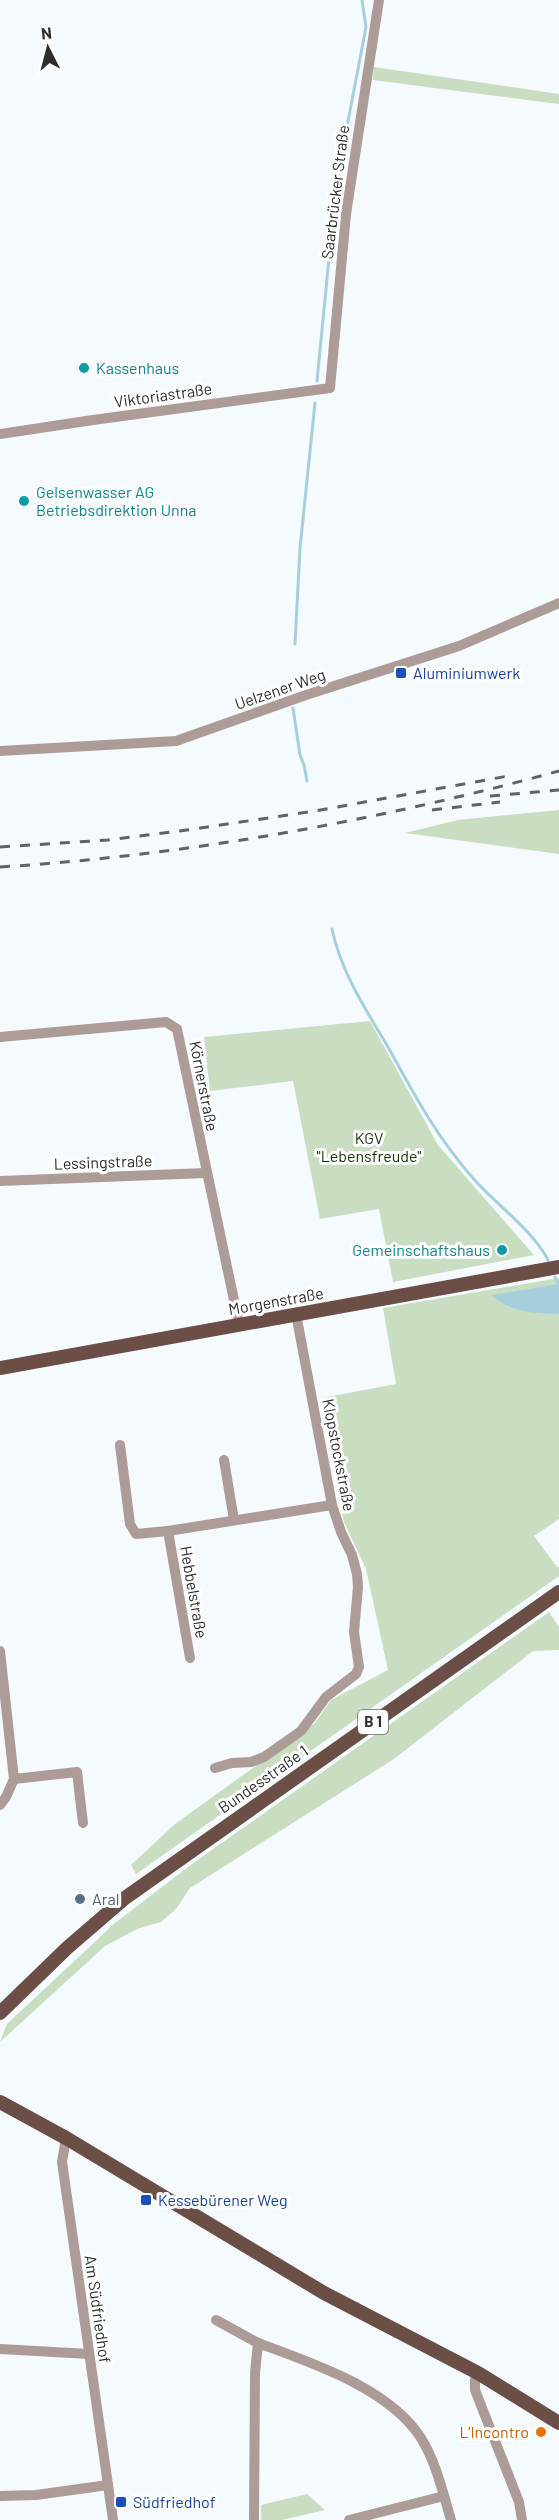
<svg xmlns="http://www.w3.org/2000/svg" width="559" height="2520" font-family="Barlow,sans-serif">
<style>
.green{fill:#c9ddc1}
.water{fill:#a6cfde}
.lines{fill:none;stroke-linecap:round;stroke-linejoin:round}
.stream{stroke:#a6cfde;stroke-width:3}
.minor{stroke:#ac9b96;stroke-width:10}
.major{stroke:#6b4f46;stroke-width:14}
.rail{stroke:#606364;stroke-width:3;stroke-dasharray:10 10;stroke-linecap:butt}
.culture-dot{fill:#0f9aa8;stroke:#fff;stroke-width:2}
.transit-dot{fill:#1a4fb4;stroke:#fff;stroke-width:2}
.service-dot{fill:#5c6f8a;stroke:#fff;stroke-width:2}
.food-dot{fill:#e8710a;stroke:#fff;stroke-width:2}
.labels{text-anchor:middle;stroke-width:6;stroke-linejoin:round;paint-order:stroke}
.shield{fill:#fff;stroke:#6b6c6d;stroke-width:1.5}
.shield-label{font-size:15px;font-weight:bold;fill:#2b2d2e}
.street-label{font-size:16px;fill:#2b2d2e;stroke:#fff}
.culture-label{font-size:16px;fill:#0d838f;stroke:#fff;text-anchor:start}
.transit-label{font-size:16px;fill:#164399;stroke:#fff;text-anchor:start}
.park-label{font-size:16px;fill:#143105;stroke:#fff}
.service-label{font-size:16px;fill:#4e5e75;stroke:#fff;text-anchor:start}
.food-label{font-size:16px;fill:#c56008;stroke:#fff;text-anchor:end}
</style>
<rect width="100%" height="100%" fill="#f5fafe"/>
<g class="green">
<path d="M374 67 559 94V104L373 80Z"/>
<path d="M559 810V854L405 833 458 820Z"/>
<path d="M370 1021 438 1145 534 1255 393 1282 379 1209 320 1219 293 1081 210 1091 204 1037Z"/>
<path d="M559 1278V1519L534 1536 557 1567H559V1576L136 1874 131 1865 175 1824 314 1724 331 1700 388 1670 366 1569 344 1522 322 1398 396 1384 383 1308Z"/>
<path d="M549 1612 559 1627V1650L533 1651 394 1759 190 1888 176 1909 161 1922 137 1929 105 1946 0 2042 7 2024 115 1923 192 1864Z"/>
<path d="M307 2494 325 2510 282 2520H261V2505Z"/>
</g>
<path class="water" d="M559 1284V1314C533 1313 512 1313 491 1295Z"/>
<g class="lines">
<g class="stream">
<path d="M338 174 366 27 362 0"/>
<path d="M317 381 336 187"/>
<path d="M295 644 300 548 315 403"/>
<path d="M293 708 300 755 304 765 307 781"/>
<path d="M332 929C341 972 366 1010 388 1047 414 1094 436 1136 472 1177 494 1203 534 1231 548 1260"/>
<path d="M555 1277 559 1285"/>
</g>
<g class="minor">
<path d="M0 434 93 420 330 388 346 214 379 0"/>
<path d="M0 751 176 741 306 695 459 646 559 603"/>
<path d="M0 1037 166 1022 177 1029 239 1324"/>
<path d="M0 1181 206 1173"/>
<path d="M120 1445 130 1524 136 1534 168 1531 332 1505"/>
<path d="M224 1460 234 1520"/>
<path d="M168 1531 190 1658"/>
<path d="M0 1651 14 1779 6 1797 0 1805"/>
<path d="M215 1768 232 1763 251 1762 264 1757 301 1731 326 1697 356 1674 359 1667 354 1632 358 1587 357 1574 352 1555 341 1532 332 1505 296 1314"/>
<path d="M14 1779 77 1772 83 1823"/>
<path d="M66 2138 62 2162 113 2520"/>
<path d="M216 2320 258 2343"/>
<path d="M0 2349 89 2354"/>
<path d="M478 2373 475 2380V2390L519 2502 522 2520"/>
<path d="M0 2496 36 2495 108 2485"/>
<path d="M254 2520 255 2373 258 2343C312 2363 389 2388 421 2438 436 2462 443 2493 451 2520"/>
<path d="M349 2520 444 2496"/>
</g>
<g class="major">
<path d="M0 1368 559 1267"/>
<path d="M0 2013 67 1948 125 1898 559 1592"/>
<path d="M0 2102 66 2138 324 2293 478 2373 559 2423"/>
</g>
<g class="rail">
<path d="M490 796 559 790"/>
<path d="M432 810 500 802"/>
<path d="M0 847 108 840 187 830 315 811 508 776"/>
<path d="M0 867C189 855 377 821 559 771"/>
</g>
</g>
<g class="culture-dot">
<circle cx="84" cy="368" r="6"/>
<circle cx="24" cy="501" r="6"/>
<circle cx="502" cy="1250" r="6"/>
</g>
<g class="transit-dot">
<rect x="395" y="667" width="12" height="12" rx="3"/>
<rect x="140" y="2194" width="12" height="12" rx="3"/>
<rect x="115" y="2496" width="12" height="12" rx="3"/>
</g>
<circle class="service-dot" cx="80" cy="1899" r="6"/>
<circle class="food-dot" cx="541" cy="2432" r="6"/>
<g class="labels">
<rect class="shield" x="358" y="1710" width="30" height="24" rx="4.5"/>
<g class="shield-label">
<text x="373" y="1727">B 1</text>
</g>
<g class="street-label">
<text transform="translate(335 192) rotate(-83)" y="6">Saarbrücker Straße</text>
<text transform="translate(163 395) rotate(-8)" y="6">Viktoriastraße</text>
<text transform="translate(280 689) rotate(-19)" y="6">Uelzener Weg</text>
<text transform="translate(204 1086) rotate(79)" y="6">Körnerstraße</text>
<text transform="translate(103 1162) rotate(-2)" y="6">Lessingstraße</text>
<text transform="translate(276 1301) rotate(-10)" y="6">Morgenstraße</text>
<text transform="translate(339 1455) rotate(79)" y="6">Klopstockstraße</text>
<text transform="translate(194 1592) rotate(80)" y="6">Hebbelstraße</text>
<text transform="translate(263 1779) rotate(-35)" y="6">Bundesstraße 1</text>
<text transform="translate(98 2309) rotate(82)" y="6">Am Südfriedhof</text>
</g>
<g class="culture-label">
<text x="96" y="374">Kassenhaus</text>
<text x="36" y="498">Gelsenwasser AG<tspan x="36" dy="18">Betriebsdirektion Unna</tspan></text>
<text x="490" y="1256" text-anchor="end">Gemeinschaftshaus</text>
</g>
<g class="transit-label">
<text x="413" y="679">Aluminiumwerk</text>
<text x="158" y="2206">Kessebürener Weg</text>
<text x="133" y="2508">Südfriedhof</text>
</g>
<g class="park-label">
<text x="369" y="1144">KGV<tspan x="369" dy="18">"Lebensfreude"</tspan></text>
</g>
<g class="service-label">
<text x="92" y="1905">Aral</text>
</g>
<g class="food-label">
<text x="529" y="2438">L’Incontro</text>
</g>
</g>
<g transform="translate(48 48) rotate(354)" stroke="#ffffff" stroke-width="4.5" paint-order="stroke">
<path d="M0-4.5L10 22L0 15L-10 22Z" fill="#2b2d2e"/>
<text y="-9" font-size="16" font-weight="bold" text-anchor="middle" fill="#2b2d2e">N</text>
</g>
</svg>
